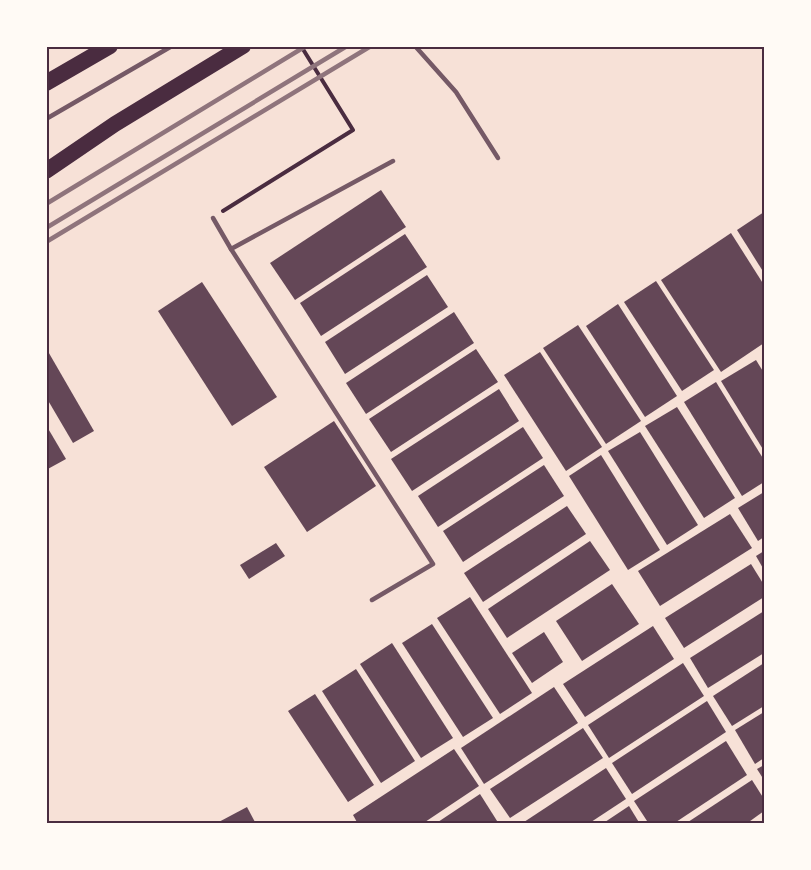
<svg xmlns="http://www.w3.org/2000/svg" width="811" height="870" font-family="Montserrat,sans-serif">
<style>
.building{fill:#644757}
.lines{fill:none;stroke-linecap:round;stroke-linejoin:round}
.path{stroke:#4a2c40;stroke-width:4}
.service{stroke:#755966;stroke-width:4.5}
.trunk{stroke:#4a2c40;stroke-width:16}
.rail{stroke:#8f747c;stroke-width:4.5}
.neatline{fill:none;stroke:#4a2c40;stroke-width:2}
</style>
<rect width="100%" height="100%" fill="#f7e1d7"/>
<g class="building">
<path d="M381 190 406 227 295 300 270 263Z"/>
<path d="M764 212V273L737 230Z"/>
<path d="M731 233 764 285V343L721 372 661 280Z"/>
<path d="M405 234 427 267 321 336 300 303Z"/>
<path d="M427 275 448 307 345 374 325 342Z"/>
<path d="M656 281 714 370 682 391 624 302Z"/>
<path d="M202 282 277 397 232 426 158 311Z"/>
<path d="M618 304 677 396 645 417 586 326Z"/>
<path d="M454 312 474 343 366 414 346 383Z"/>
<path d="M578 325 641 421 606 444 543 348Z"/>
<path d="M46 348 94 431 73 443 46 397Z"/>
<path d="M476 349 498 382 391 452 369 419Z"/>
<path d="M540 352 602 447 566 471 504 375Z"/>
<path d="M756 360 764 373V451L721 381Z"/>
<path d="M716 382 764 460V482L742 496 684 402Z"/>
<path d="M499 389 519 421 412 491 391 459Z"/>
<path d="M677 407 735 498 704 518 645 426Z"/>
<path d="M334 421 376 486 307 532 264 467Z"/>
<path d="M46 425 66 459 46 470Z"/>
<path d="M523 427 543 458 438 527 418 496Z"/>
<path d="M640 432 698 525 667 545 608 451Z"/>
<path d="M601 455 660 550 628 570 569 476Z"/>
<path d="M544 465 564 496 463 562 443 531Z"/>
<path d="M764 492V537L758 541 738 508Z"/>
<path d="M567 506 586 534 483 602 464 573Z"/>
<path d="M730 514 752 548 660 606 638 571Z"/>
<path d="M590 541 610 570 507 638 488 609Z"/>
<path d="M276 543 285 556 249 579 240 565Z"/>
<path d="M764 551V570L756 556Z"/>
<path d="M751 564 764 585V597L684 648 665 618Z"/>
<path d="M612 584 639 624 582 661 556 621Z"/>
<path d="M470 597 532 693 500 714 437 618Z"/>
<path d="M764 611V653L708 688 690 658Z"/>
<path d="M432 624 493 718 463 737 402 643Z"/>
<path d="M653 626 674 659 585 717 563 684Z"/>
<path d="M544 632 563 662 532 683 512 653Z"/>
<path d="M392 643 453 738 421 758 360 664Z"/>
<path d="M683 663 704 696 609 758 588 725Z"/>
<path d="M764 663V706L732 726 713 696Z"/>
<path d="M356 669 415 761 381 783 322 691Z"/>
<path d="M554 687 578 723 484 784 461 748Z"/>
<path d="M315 694 374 785 348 802 288 711Z"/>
<path d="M707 701 726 732 632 794 612 763Z"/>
<path d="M764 712V758L755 764 735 730Z"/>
<path d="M583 728 603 758 510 818 490 789Z"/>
<path d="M726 741 747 775 673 824H649L634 801Z"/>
<path d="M454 749 479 786 422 824H358L353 815Z"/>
<path d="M764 765V780L757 769Z"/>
<path d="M606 768 626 799 588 824H521Z"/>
<path d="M752 780 764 799V811L746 824H685Z"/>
<path d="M480 794 499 824H435Z"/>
<path d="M629 806 640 824H602Z"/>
<path d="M247 807 256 824H215Z"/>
</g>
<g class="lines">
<path class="path" d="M223 211 353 130 301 46"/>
<g class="service">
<path d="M415 46 456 92 498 158"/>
<path d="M46 119 172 46"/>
<path d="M213 218 231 249"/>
<path d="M372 600 433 564 231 249 393 161"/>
</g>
<g class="trunk">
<path d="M46 83 110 46"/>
<path d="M46 171 115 124 243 46"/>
</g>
<g class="rail">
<path d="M46 204 306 46"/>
<path d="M46 228 347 46"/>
<path d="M46 242 371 46"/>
</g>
</g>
<rect width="811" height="870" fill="none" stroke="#fffaf5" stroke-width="96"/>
<rect x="48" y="48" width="715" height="774" class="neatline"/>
</svg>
